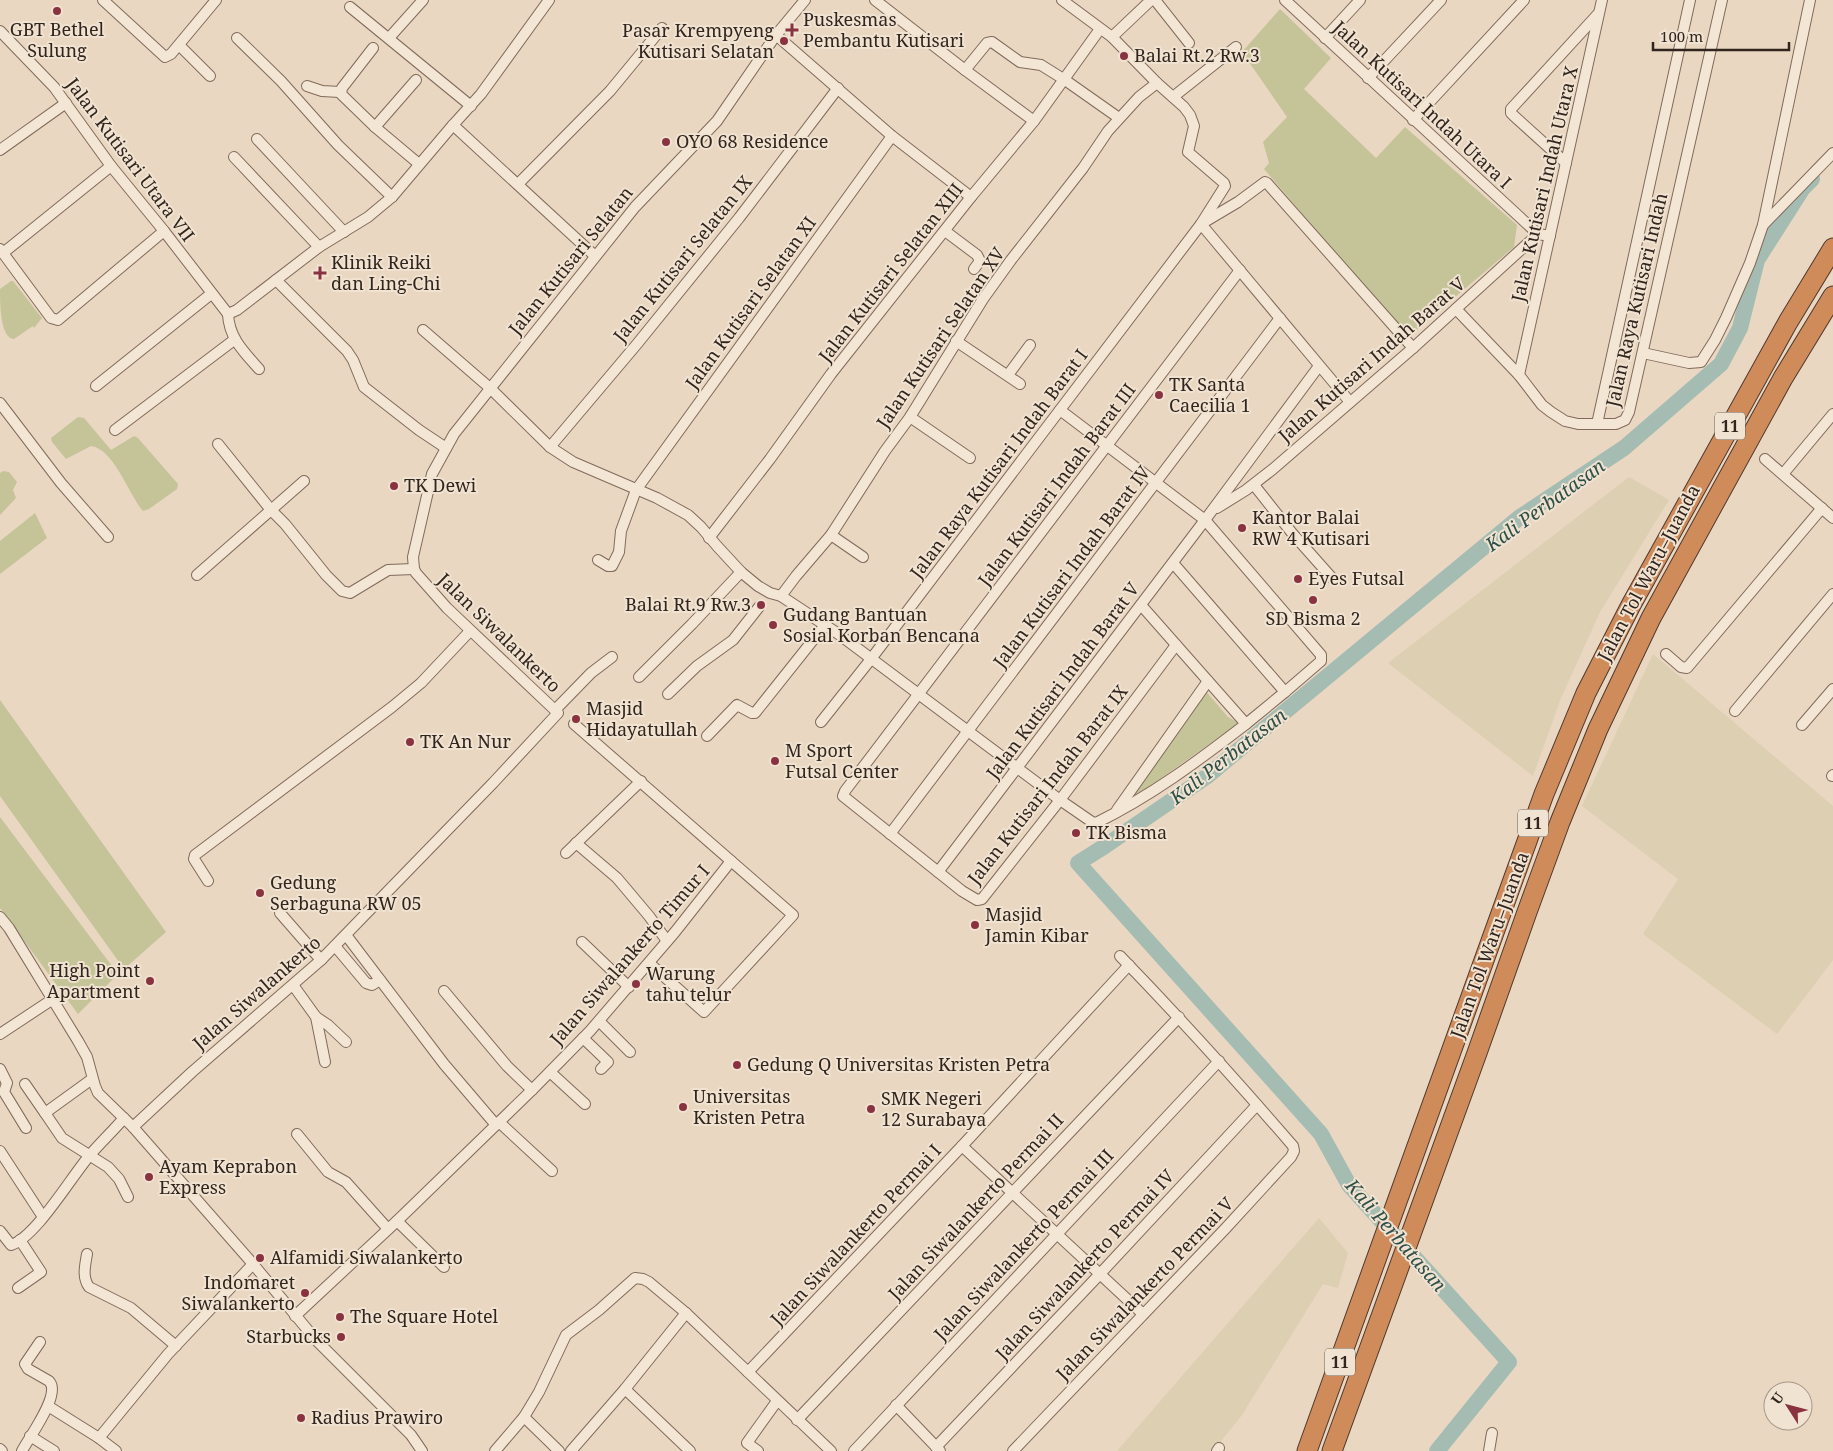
<svg xmlns="http://www.w3.org/2000/svg" width="1833" height="1451" font-family="'Noto Serif',serif">
<style>
.farmland{fill:#ddcfb1}
.green{fill:#c5c498}
.lines{fill:none;stroke-linecap:round;stroke-linejoin:round}
.river{stroke:#a4bcb1;stroke-width:16}
.street-casing{stroke:#816a5b;stroke-width:12}
.highway-casing{stroke:#4f392f;stroke-width:21}
.street{stroke:#f4e6d4;stroke-width:10}
.highway{stroke:#d08b5b;stroke-width:19}
.poi-dot{fill:#893240;stroke:#f1e3d1;stroke-width:2}
.labels{text-anchor:middle;stroke-width:4;stroke-linejoin:round;paint-order:stroke}
.shield{fill:#f1e3d1;stroke:#6b5e54;stroke-width:1}
.shield-label{font-size:16px;font-weight:bold;fill:#32251e}
.poi-label{font-size:18px;fill:#32251e;stroke:#f1e3d1;text-anchor:start}
.street-label{font-size:18px;fill:#32251e;stroke:#f1e3d1}
.water-label{font-size:19px;font-style:italic;fill:#2f5049;stroke:#f1e3d1}
</style>
<rect width="100%" height="100%" fill="#e9d7c2"/>
<g class="farmland">
<path d="M1629 477 1669 500 1600 612 1561 698 1533 776 1388 663Z"/>
<path d="M1653 654 1833 806V960L1777 1034 1643 934 1678 879 1582 806Z"/>
<path d="M1319 1218 1348 1253 1338 1288 1323 1284 1242 1415 1213 1451H1117Z"/>
</g>
<g class="green">
<path d="M1280 9 1331 58 1304 89 1376 158 1405 127 1517 225 1514 247 1408 337 1264 169 1269 163 1263 142 1287 117 1242 52Z"/>
<path d="M11 281H13L42 318 34 328 33 326 14 339C0 338 0 303 0 289Z"/>
<path d="M78 417 84 418 111 450 134 436 138 438 178 484 177 489 149 509 143 511C129 495 114 449 91 446L66 459 52 442 51 438Z"/>
<path d="M3 471 9 472 17 482 13 490 16 498 0 515V473Z"/>
<path d="M35 513 47 538 0 574V541Z"/>
<path d="M1204 689 1228 717 1239 723 1129 801Z"/>
<path d="M0 700 166 932 124 969 0 796Z"/>
<path d="M0 817 118 974 78 1014 0 908Z"/>
</g>
<g class="lines">
<path class="river" d="M1437 1451 1509 1362 1349 1185 1321 1134 1078 863 1105 846 1206 777 1520 517 1624 448 1721 364 1740 328 1757 260 1803 188 1812 179"/>
<defs>
<g id="street">
<path d="M103 0 165 57 171 54 216 0"/>
<path d="M875 0 965 70 1034 121"/>
<path d="M1155 0 1189 43"/>
<path d="M1285 0 1538 234"/>
<path d="M350 7 471 106"/>
<path d="M0 31 54 87 111 166 164 231 228 314"/>
<path d="M776 35 892 136 971 197"/>
<path d="M1112 37 1151 0"/>
<path d="M237 38 281 81 338 145 392 197"/>
<path d="M389 38 423 0"/>
<path d="M1325 38 1360 0"/>
<path d="M179 45 210 76"/>
<path d="M373 48 342 88 341 94 375 127 419 164"/>
<path d="M965 70 987 43 992 42 1020 62 1041 65 1065 80 1119 118"/>
<path d="M1368 78 1441 0"/>
<path d="M307 86 322 91 340 92"/>
<path d="M1173 97 1236 47"/>
<path d="M1413 120 1524 0"/>
<path d="M453 125 595 256"/>
<path d="M375 127 416 80"/>
<path d="M257 139 344 232"/>
<path d="M0 150 66 103"/>
<path d="M234 157 319 247"/>
<path d="M1566 163 1514 116 1511 113V109L1598 14"/>
<path d="M518 184 610 91 662 28"/>
<path d="M1206 221 1238 202 1265 182 1267 183 1413 348"/>
<path d="M1201 224 1350 402"/>
<path d="M1763 225 1833 153"/>
<path d="M945 231 977 255 980 261 974 269"/>
<path d="M0 249 51 318 58 320 164 231"/>
<path d="M3 253 111 166"/>
<path d="M276 280 347 351 353 360 364 387 419 430 446 448"/>
<path d="M1456 309 1519 375 1542 405 1551 412 1565 421 1578 424H1616L1625 420 1629 412 1722 0"/>
<path d="M228 314 237 310 319 247 368 217 392 197 453 125 481 94 549 0"/>
<path d="M228 314C229 338 244 352 259 369"/>
<path d="M423 330 490 388 550 447 573 462 657 498 688 515 701 527 717 546 741 572 758 586 770 593 781 596 837 633 1060 800 1092 822 1096 823C1151 796 1198 761 1246 724"/>
<path d="M956 341 1020 384"/>
<path d="M1643 353 1689 363 1701 362 1715 340 1726 318 1750 263 1763 225 1810 0"/>
<path d="M1008 375 1030 345"/>
<path d="M1519 375 1602 0"/>
<path d="M96 386 211 294"/>
<path d="M0 403 61 483 108 537"/>
<path d="M1060 410 1205 520 1321 655V661L1285 692 1173 563"/>
<path d="M910 417 970 458"/>
<path d="M1597 424 1690 0"/>
<path d="M115 430 234 340"/>
<path d="M218 444 271 510 285 524 326 575 342 591 350 593 388 570 414 569"/>
<path d="M550 447 637 344 739 218 838 88"/>
<path d="M1765 459 1833 518"/>
<path d="M1783 474 1833 414"/>
<path d="M1254 485 1292 533 1332 578"/>
<path d="M1217 508 1246 490 1273 469 1413 348 1538 234 1550 236"/>
<path d="M831 535 863 557"/>
<path d="M709 538 770 459 831 374 971 197 1034 121 1100 29"/>
<path d="M598 560 608 566H612L619 552 621 531 636 490 892 136"/>
<path d="M197 575 304 481"/>
<path d="M781 596 796 576 831 535 885 451 910 417 983 299 1011 260 1083 168 1108 131 1139 97 1157 83"/>
<path d="M1141 605 1246 724 1285 692"/>
<path d="M1176 645 1060 800 982 899 977 900 962 891 843 796 845 791 1240 270"/>
<path d="M1666 654 1681 667 1687 668 1822 508"/>
<path d="M639 677 692 624 741 572"/>
<path d="M668 694 697 666 733 640 759 607"/>
<path d="M555 710 591 673 612 657"/>
<path d="M1735 711 1833 594"/>
<path d="M821 722 871 659 1201 224 1225 186 1224 183 1188 152 1194 126 1190 115 1184 107 1157 83 1112 37 1062 0"/>
<path d="M574 724 793 915 704 1012 649 963"/>
<path d="M1802 725 1833 689"/>
<path d="M707 736 737 705 752 713H755L825 625"/>
<path d="M1832 776 1833 775"/>
<path d="M1117 810 1208 681"/>
<path d="M890 834 1280 318"/>
<path d="M576 843 617 878 649 916 667 941"/>
<path d="M566 853 641 781"/>
<path d="M938 872 1205 520 1319 366"/>
<path d="M208 881 194 859 195 855 392 707 421 683 470 631"/>
<path d="M280 913 321 960"/>
<path d="M0 917 9 928 78 1041 87 1057 95 1086 98 1093 133 1127 253 1264 316 1340 411 1435 422 1451"/>
<path d="M346 935 444 1064 496 1125"/>
<path d="M582 942 629 987"/>
<path d="M335 946 366 983 372 985 380 980"/>
<path d="M293 985 316 1017 325 1062"/>
<path d="M444 991 507 1066 532 1090"/>
<path d="M316 1017 328 1025 346 1042"/>
<path d="M599 1021 630 1052"/>
<path d="M0 1034 53 999"/>
<path d="M583 1038 608 1062 601 1069"/>
<path d="M0 1069 7 1083 4 1092 26 1128"/>
<path d="M550 1072 585 1104"/>
<path d="M92 1079 45 1113 62 1138 108 1167 119 1179 128 1197"/>
<path d="M25 1084 45 1113"/>
<path d="M499 1122 552 1171"/>
<path d="M133 1127 192 1072 321 960 493 783 558 713 447 608 416 573 414 569 413 557 432 474 454 434 635 207 717 121 776 35 805 0"/>
<path d="M297 1134 328 1172 346 1182 388 1229"/>
<path d="M962 1146 1143 1314"/>
<path d="M0 1151 43 1217"/>
<path d="M397 1221 444 1267"/>
<path d="M0 1231 11 1245C36 1237 71 1177 90 1155 100 1143 113 1131 124 1118"/>
<path d="M87 1254C85 1266 82 1277 89 1287L131 1308 176 1346"/>
<path d="M18 1288 41 1272 20 1240"/>
<path d="M295 1316 397 1221 532 1090 590 1031 675 932 731 861"/>
<path d="M748 1372 962 1146 1129 965"/>
<path d="M625 1389 690 1451"/>
<path d="M896 1405 940 1451"/>
<path d="M48 1406 99 1438 116 1451"/>
<path d="M524 1417 559 1451"/>
<path d="M797 1420 1179 1017"/>
<path d="M30 1436 54 1451"/>
<path d="M99 1438 168 1354 253 1264"/>
<path d="M936 1447 1099 1275 1257 1105"/>
<path d="M0 1449 2 1451"/>
<path d="M22 1451C29 1437 62 1394 49 1381L28 1369 25 1364 40 1342"/>
<path d="M495 1451 524 1417 539 1392 566 1335 599 1310 635 1278 643 1279 649 1282 686 1313 831 1451"/>
<path d="M571 1451 625 1389 686 1313"/>
<path d="M758 1451 747 1443 777 1401"/>
<path d="M854 1451 1219 1061"/>
<path d="M1013 1451 1225 1229 1291 1157 1294 1151 1293 1146C1237 1081 1180 1018 1120 956"/>
<path d="M1217 1451 1219 1448"/>
<path d="M1489 1451 1492 1433"/>
</g>
<g id="highway">
<path d="M1307 1451 1544 794 1586 693 1631 605 1788 322 1833 248"/>
<path d="M1332 1451 1477 1053 1527 912 1560 822 1598 729 1651 618 1783 378 1833 296"/>
</g>
</defs>
<use href="#street" class="street-casing"/>
<use href="#highway" class="highway-casing"/>
<use href="#street" class="street"/>
<use href="#highway" class="highway"/>
</g>
<g class="poi-dot">
<circle cx="57" cy="11" r="5"/>
<path d="M789.5 22.5h5v5h5v5h-5v5h-5v-5h-5v-5h5z"/>
<circle cx="784" cy="41" r="5"/>
<circle cx="1124" cy="56" r="5"/>
<circle cx="666" cy="142" r="5"/>
<path d="M317.5 265.5h5v5h5v5h-5v5h-5v-5h-5v-5h5z"/>
<circle cx="1159" cy="395" r="5"/>
<circle cx="394" cy="486" r="5"/>
<circle cx="1242" cy="528" r="5"/>
<circle cx="1298" cy="579" r="5"/>
<circle cx="1313" cy="600" r="5"/>
<circle cx="761" cy="605" r="5"/>
<circle cx="773" cy="625" r="5"/>
<circle cx="576" cy="719" r="5"/>
<circle cx="410" cy="742" r="5"/>
<circle cx="775" cy="761" r="5"/>
<circle cx="1076" cy="833" r="5"/>
<circle cx="260" cy="893" r="5"/>
<circle cx="975" cy="925" r="5"/>
<circle cx="150" cy="981" r="5"/>
<circle cx="636" cy="984" r="5"/>
<circle cx="737" cy="1065" r="5"/>
<circle cx="683" cy="1107" r="5"/>
<circle cx="871" cy="1109" r="5"/>
<circle cx="149" cy="1177" r="5"/>
<circle cx="260" cy="1258" r="5"/>
<circle cx="305" cy="1293" r="5"/>
<circle cx="340" cy="1317" r="5"/>
<circle cx="341" cy="1337" r="5"/>
<circle cx="301" cy="1418" r="5"/>
</g>
<g class="labels">
<g class="shield">
<rect x="1715" y="412.5" width="30" height="27" rx="4"/>
<rect x="1518" y="809.5" width="30" height="27" rx="4"/>
<rect x="1325" y="1348.5" width="30" height="27" rx="4"/>
</g>
<g class="shield-label">
<text x="1730" y="432">11</text>
<text x="1533" y="829">11</text>
<text x="1340" y="1368">11</text>
</g>
<g class="poi-label">
<text x="803" y="26">Puskesmas<tspan x="803" dy="21">Pembantu Kutisari</tspan></text>
<text x="57" y="36" text-anchor="middle">GBT Bethel<tspan x="57" dy="21">Sulung</tspan></text>
<text x="774" y="37" text-anchor="end">Pasar Krempyeng<tspan x="774" dy="21">Kutisari Selatan</tspan></text>
<text x="1134" y="62">Balai Rt.2 Rw.3</text>
<text x="676" y="148">OYO 68 Residence</text>
<text x="331" y="269">Klinik Reiki<tspan x="331" dy="21">dan Ling-Chi</tspan></text>
<text x="1169" y="391">TK Santa<tspan x="1169" dy="21">Caecilia 1</tspan></text>
<text x="404" y="492">TK Dewi</text>
<text x="1252" y="524">Kantor Balai<tspan x="1252" dy="21">RW 4 Kutisari</tspan></text>
<text x="1308" y="585">Eyes Futsal</text>
<text x="751" y="611" text-anchor="end">Balai Rt.9 Rw.3</text>
<text x="783" y="621">Gudang Bantuan<tspan x="783" dy="21">Sosial Korban Bencana</tspan></text>
<text x="1313" y="625" text-anchor="middle">SD Bisma 2</text>
<text x="586" y="715">Masjid<tspan x="586" dy="21">Hidayatullah</tspan></text>
<text x="420" y="748">TK An Nur</text>
<text x="785" y="757">M Sport<tspan x="785" dy="21">Futsal Center</tspan></text>
<text x="1086" y="839">TK Bisma</text>
<text x="270" y="889">Gedung<tspan x="270" dy="21">Serbaguna RW 05</tspan></text>
<text x="985" y="921">Masjid<tspan x="985" dy="21">Jamin Kibar</tspan></text>
<text x="140" y="977" text-anchor="end">High Point<tspan x="140" dy="21">Apartment</tspan></text>
<text x="646" y="980">Warung<tspan x="646" dy="21">tahu telur</tspan></text>
<text x="747" y="1071">Gedung Q Universitas Kristen Petra</text>
<text x="693" y="1103">Universitas<tspan x="693" dy="21">Kristen Petra</tspan></text>
<text x="881" y="1105">SMK Negeri<tspan x="881" dy="21">12 Surabaya</tspan></text>
<text x="159" y="1173">Ayam Keprabon<tspan x="159" dy="21">Express</tspan></text>
<text x="270" y="1264">Alfamidi Siwalankerto</text>
<text x="295" y="1289" text-anchor="end">Indomaret<tspan x="295" dy="21">Siwalankerto</tspan></text>
<text x="350" y="1323">The Square Hotel</text>
<text x="331" y="1343" text-anchor="end">Starbucks</text>
<text x="311" y="1424">Radius Prawiro</text>
</g>
<g class="street-label">
<text transform="translate(1422 105) rotate(43)" y="6">Jalan Kutisari Indah Utara I</text>
<text transform="translate(130 160) rotate(53)" y="6">Jalan Kutisari Utara VII</text>
<text transform="translate(1545 184) rotate(-77)" y="6">Jalan Kutisari Indah Utara X</text>
<text transform="translate(683 259) rotate(-51)" y="6">Jalan Kutisari Selatan IX</text>
<text transform="translate(571 261) rotate(-51)" y="6">Jalan Kutisari Selatan</text>
<text transform="translate(891 273) rotate(-52)" y="6">Jalan Kutisari Selatan XIII</text>
<text transform="translate(1637 300) rotate(-77)" y="6">Jalan Raya Kutisari Indah</text>
<text transform="translate(751 303) rotate(-54)" y="6">Jalan Kutisari Selatan XI</text>
<text transform="translate(941 338) rotate(-56)" y="6">Jalan Kutisari Selatan XV</text>
<text transform="translate(1372 360) rotate(-41)" y="6">Jalan Kutisari Indah Barat V</text>
<text transform="translate(999 464) rotate(-53)" y="6">Jalan Raya Kutisari Indah Barat I</text>
<text transform="translate(1057 485) rotate(-53)" y="6">Jalan Kutisari Indah Barat III</text>
<text transform="translate(1072 567) rotate(-53)" y="6">Jalan Kutisari Indah Barat IV</text>
<text transform="translate(1649 573) rotate(-62)" y="6">Jalan Tol Waru–Juanda</text>
<text transform="translate(499 633) rotate(44)" y="6">Jalan Siwalankerto</text>
<text transform="translate(1063 681) rotate(-53)" y="6">Jalan Kutisari Indah Barat V</text>
<text transform="translate(1048 785) rotate(-52)" y="6">Jalan Kutisari Indah Barat IX</text>
<text transform="translate(1490 945) rotate(-70)" y="6">Jalan Tol Waru–Juanda</text>
<text transform="translate(630 955) rotate(-49)" y="6">Jalan Siwalankerto Timur I</text>
<text transform="translate(257 993) rotate(-41)" y="6">Jalan Siwalankerto</text>
<text transform="translate(976 1207) rotate(-47)" y="6">Jalan Siwalankerto Permai II</text>
<text transform="translate(856 1235) rotate(-47)" y="6">Jalan Siwalankerto Permai I</text>
<text transform="translate(1024 1245) rotate(-47)" y="6">Jalan Siwalankerto Permai III</text>
<text transform="translate(1085 1265) rotate(-47)" y="6">Jalan Siwalankerto Permai IV</text>
<text transform="translate(1145 1289) rotate(-46)" y="6">Jalan Siwalankerto Permai V</text>
</g>
<g class="water-label">
<text transform="translate(1545 505) rotate(-36)" y="7">Kali Perbatasan</text>
<text transform="translate(1228 756) rotate(-38)" y="7">Kali Perbatasan</text>
<text transform="translate(1396 1235) rotate(49)" y="7">Kali Perbatasan</text>
</g>
</g>
<g transform="translate(1788 1406) rotate(306)"><circle r="24" fill="#f1e3d1" stroke="#a59789"/>
<path d="M0-4L9 19L0 12L-9 19Z" fill="#893240"/>
<text y="-8" font-size="14" font-weight="bold" text-anchor="middle" fill="#32251e">U</text>
</g>
<path d="M1653 42v8h136v-8" fill="none" stroke="#32251e" stroke-width="2.5"/>
<text x="1660" y="42" font-size="15" fill="#32251e" stroke="#f1e3d1" stroke-width="4" paint-order="stroke">100 m</text>
</svg>
